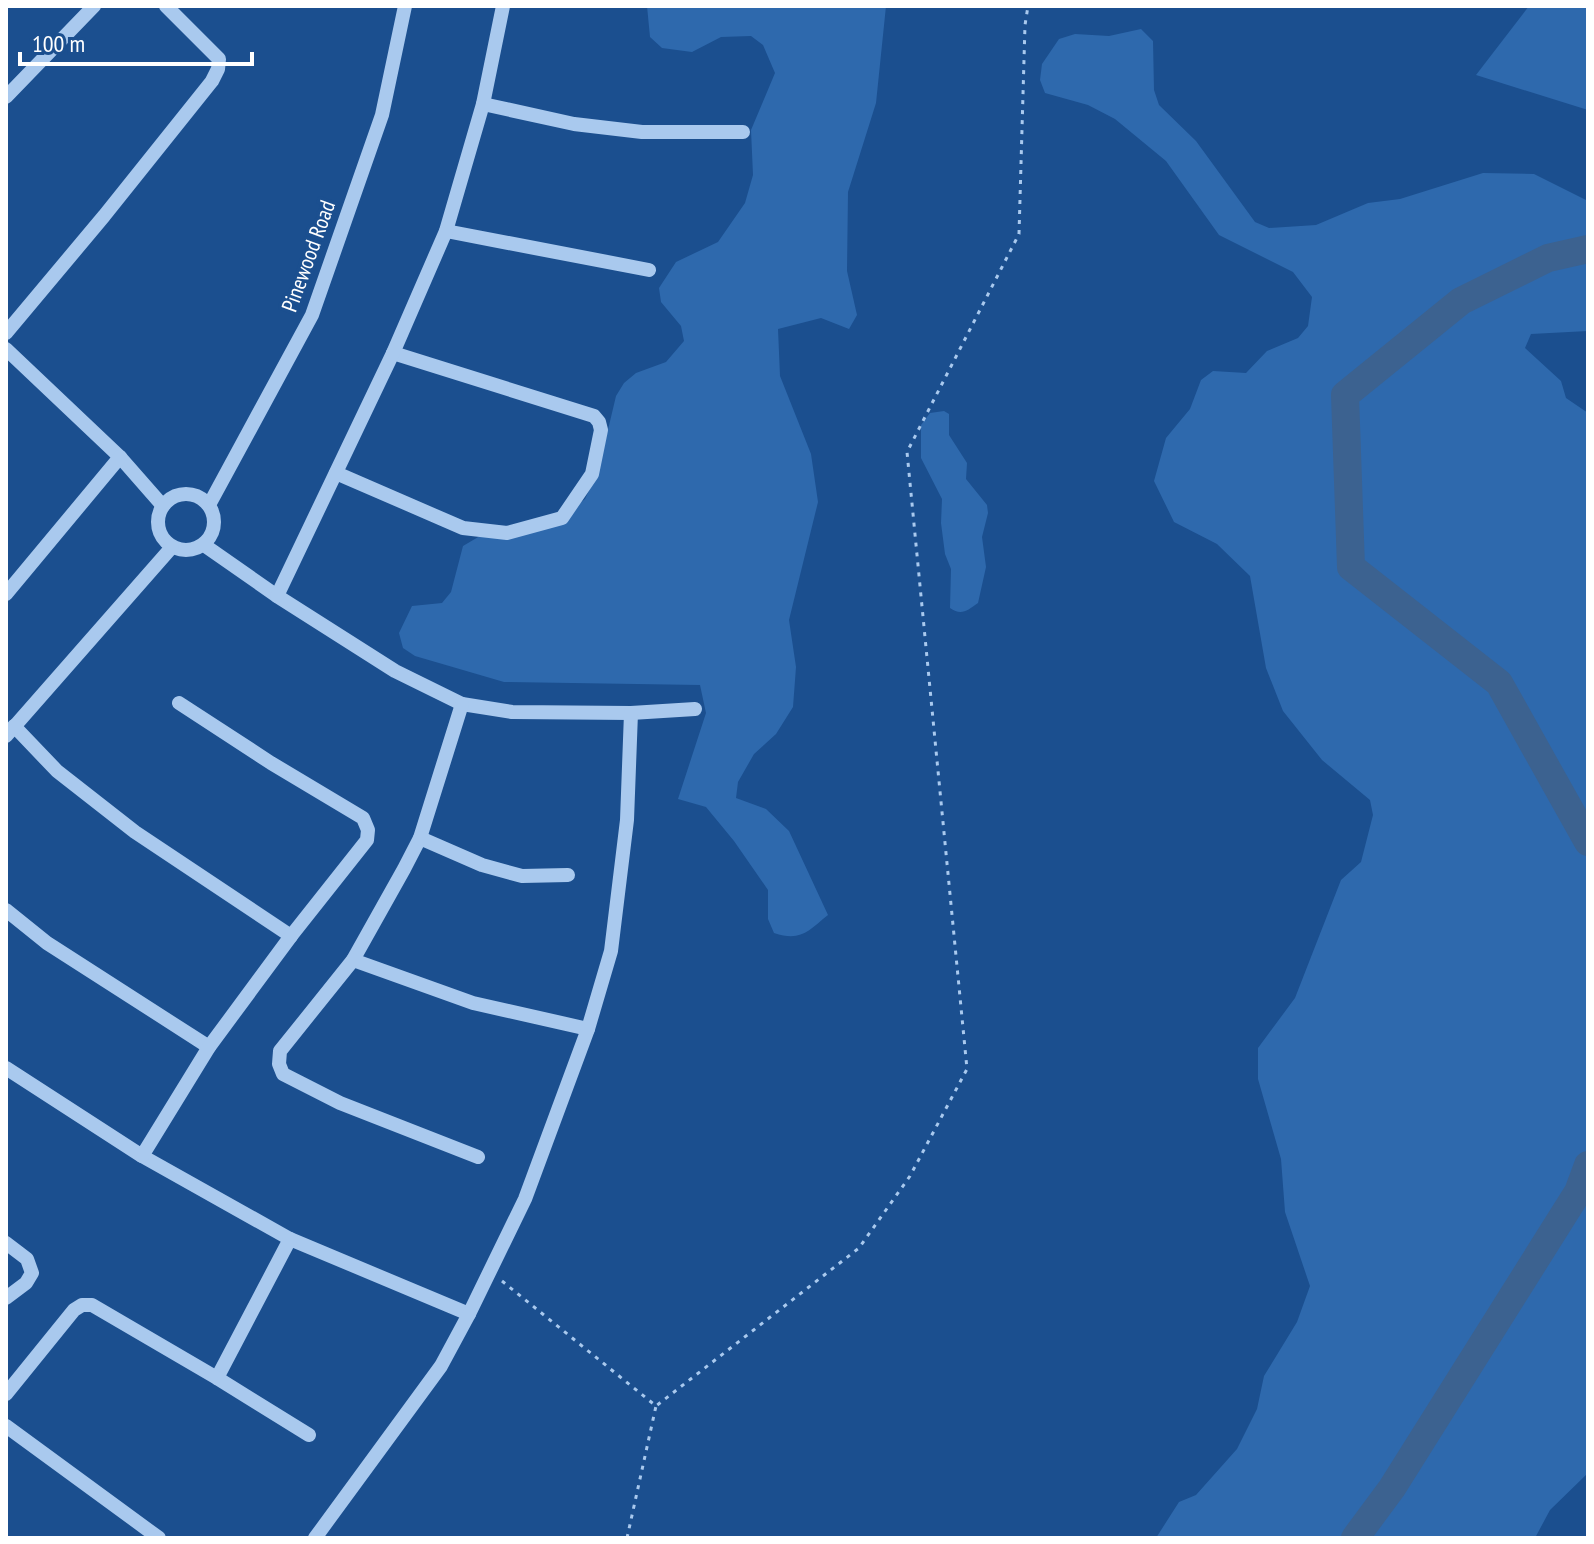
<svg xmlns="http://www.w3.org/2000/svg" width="1594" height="1544" font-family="'PT Sans Narrow',sans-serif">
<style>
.green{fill:#2e69ad}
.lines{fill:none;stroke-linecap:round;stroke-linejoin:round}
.river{stroke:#3c6290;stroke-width:28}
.path{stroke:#a9c9ee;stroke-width:3;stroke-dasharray:4 6;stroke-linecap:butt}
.minor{stroke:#a9c9ee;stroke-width:14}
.labels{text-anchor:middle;stroke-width:7;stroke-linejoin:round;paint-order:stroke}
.street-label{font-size:22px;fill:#fff;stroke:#1b4f8f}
</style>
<rect width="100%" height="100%" fill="#1b4f8f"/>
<g class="green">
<path d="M647 6H886L876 103 848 192 847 271 857 315 849 329 821 318 778 329 780 376 811 454 818 502 789 620 796 667 793 707 776 734 754 754 738 782 736 798 766 809 789 831 828 915C808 931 801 942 774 933L768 919V890L734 841 706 807 678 799 706 713 700 685 504 682 415 656 403 648 399 633 412 606 442 603 451 592 463 546 485 533 561 519 585 499 598 472 616 396 624 383 636 373 666 362 684 341 681 326 661 302 659 288 676 262 718 242 745 203 753 175 751 130 775 73 763 45 751 36 721 37 692 52 662 48 650 37Z"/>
<path d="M1529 6H1588V110L1476 75Z"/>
<path d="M1141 29 1153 41 1154 90 1159 105 1196 141 1255 222 1269 228 1316 225 1368 203 1400 199 1483 173 1534 174 1588 201V331L1531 334 1525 348 1561 381 1566 398 1588 413V1473L1550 1510 1535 1538H1156L1179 1502 1196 1495 1237 1449 1257 1409 1264 1376 1297 1322 1310 1286 1285 1212 1281 1159 1258 1079V1048L1295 998 1341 880 1361 862 1373 815 1370 800 1322 760 1283 711 1266 668 1250 576 1217 544 1174 522 1154 481 1166 438 1190 409 1201 380 1213 371 1246 373 1267 351 1298 338 1308 326 1312 297 1293 272 1219 235 1166 161 1115 119 1088 105 1045 93 1040 80 1042 64 1059 39 1075 34 1109 36Z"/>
<path d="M944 411 949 414V435L967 463 966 479 987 505 988 513 982 537 986 567 978 603C967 611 961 616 950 608L951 569 945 554 941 523 942 499 921 458V425L930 413Z"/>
</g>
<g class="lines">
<g class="river">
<path d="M1588 249 1548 258 1461 301 1345 395 1351 567 1499 683 1588 842"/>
<path d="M1355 1538 1392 1488 1578 1192 1588 1165"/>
</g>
<g class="path">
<path d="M502 1281 656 1406 859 1248 910 1176 967 1069 907 452 1019 234 1025 25 1028 6"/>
<path d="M627 1538 656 1406"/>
</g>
<g class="minor">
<path d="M6 97 94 6"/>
<path d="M483 104 574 124 642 132H743"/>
<path d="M446 231 649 270"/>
<path d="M6 333 104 216 212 81 218 69 219 59 166 6"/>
<path d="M6 349 120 457 163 506"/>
<path d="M336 473 463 528 507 533 562 518 592 474 601 430 599 422 594 416 393 353"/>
<circle cx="186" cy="522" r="28"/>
<path d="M209 505 312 315 382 115 405 6"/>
<path d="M204 545 277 596 395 671 462 704 512 712 631 713 695 709"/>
<path d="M6 594 120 457"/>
<path d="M277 596 393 353 446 231 483 104 503 6"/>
<path d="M462 704 420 838 404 869 353 960 280 1051 279 1064 283 1074 340 1103 478 1157"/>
<path d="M14 726 57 771 135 832 291 936"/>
<path d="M6 736 172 547"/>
<path d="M420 838 482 865 522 876 568 875"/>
<path d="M6 910 47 943 209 1047"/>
<path d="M353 960 473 1003 588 1029"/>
<path d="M6 1068 142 1156 290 1239 469 1314"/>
<path d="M142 1156 209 1047 291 936 367 840 368 830 363 818 271 763 179 703"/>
<path d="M6 1243 27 1259 32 1273 26 1283 6 1298"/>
<path d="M217 1378 290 1239"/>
<path d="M6 1394 74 1310 82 1305H92L217 1378 309 1435"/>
<path d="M6 1426 159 1538"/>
<path d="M315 1538 441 1366 469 1314 525 1199 588 1029 611 951 627 820 631 713"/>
</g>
</g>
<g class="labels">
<g class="street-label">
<text transform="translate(308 256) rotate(-70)" y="8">Pinewood Road</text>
</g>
</g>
<rect width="1594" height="1544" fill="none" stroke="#ffffff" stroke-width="16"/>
<path d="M20 52v12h232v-12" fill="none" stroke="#ffffff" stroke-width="4"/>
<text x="32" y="52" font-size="24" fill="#ffffff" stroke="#1b4f8f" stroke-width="6" paint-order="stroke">100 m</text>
</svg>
